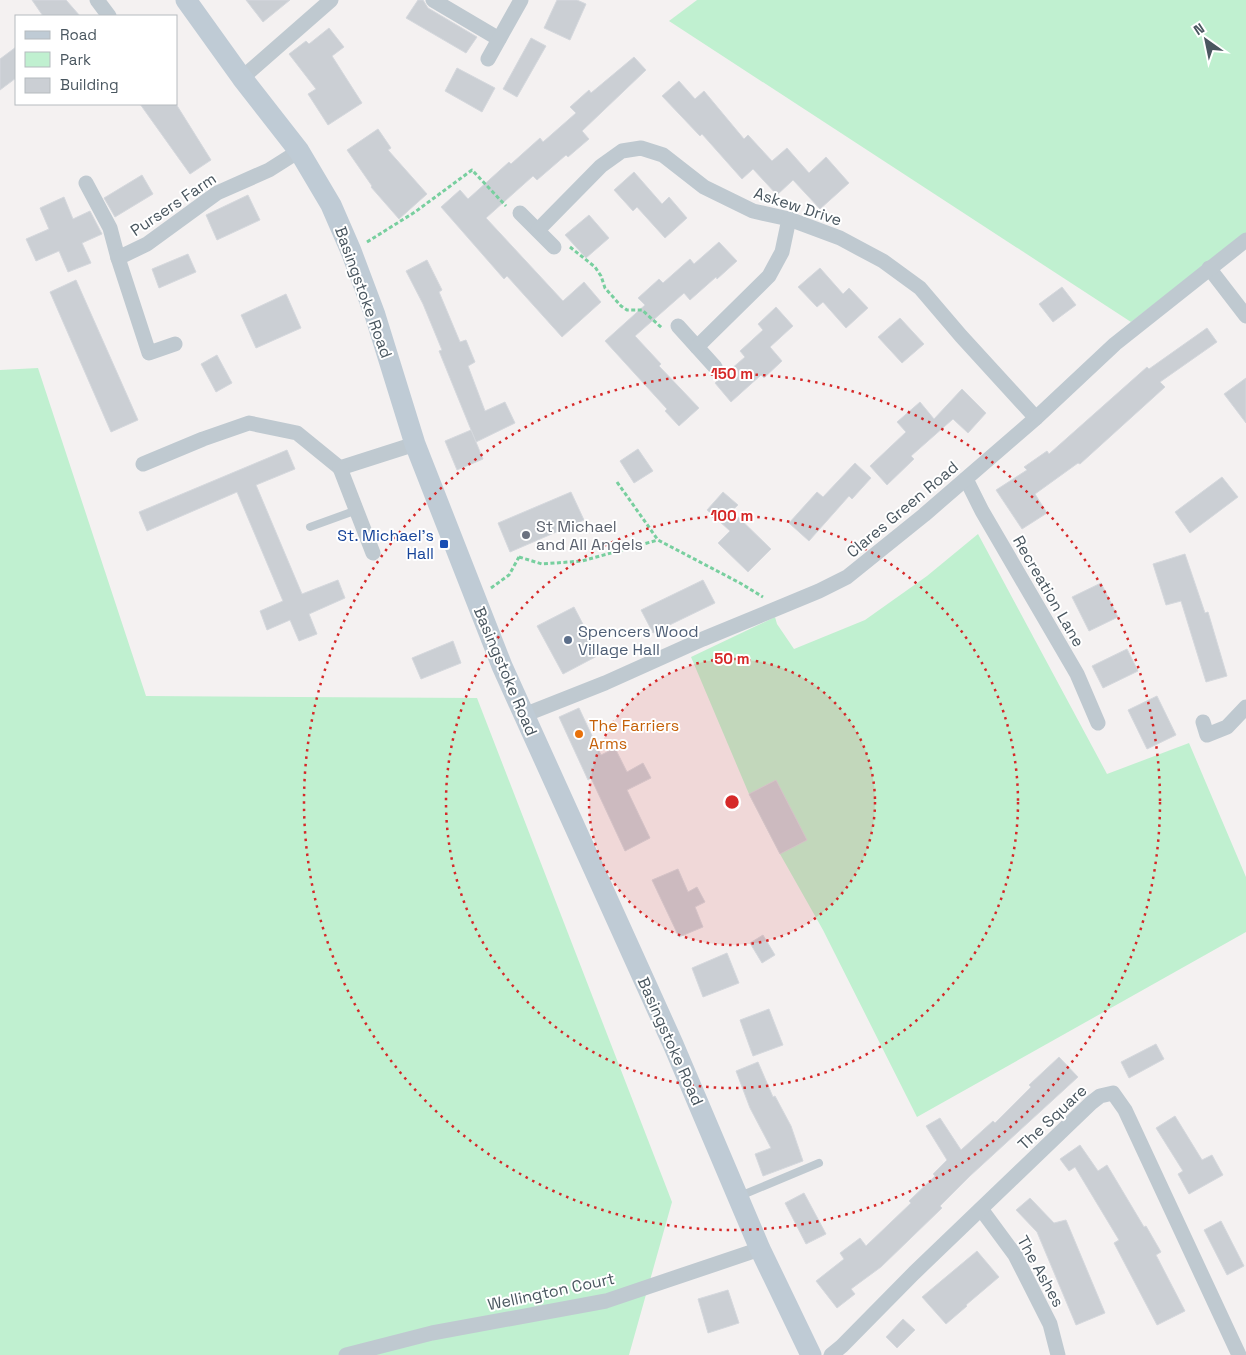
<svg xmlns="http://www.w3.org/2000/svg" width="1246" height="1355" font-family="'Space Grotesk',sans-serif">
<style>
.green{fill:#c0f0d0}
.building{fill:#cbcfd4;stroke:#d5d8dd}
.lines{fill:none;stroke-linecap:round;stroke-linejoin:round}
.path{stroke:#78cf9f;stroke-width:3;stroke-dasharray:4 2.5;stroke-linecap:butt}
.lane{stroke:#bfc9d0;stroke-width:8}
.street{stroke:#bfc9d0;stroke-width:15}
.secondary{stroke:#bfcbd5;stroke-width:21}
.ring{fill:none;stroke:#d62828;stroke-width:2.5;stroke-dasharray:2.5 5}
.worship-dot{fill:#6b7280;stroke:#fff;stroke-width:2}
.transit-dot{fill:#1a4fb4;stroke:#fff;stroke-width:2}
.service-dot{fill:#5c6f8a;stroke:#fff;stroke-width:2}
.food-dot{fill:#e8710a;stroke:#fff;stroke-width:2}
.labels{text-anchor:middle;stroke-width:4;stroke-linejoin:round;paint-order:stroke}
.street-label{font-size:16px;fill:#49565f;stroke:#fff}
.worship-label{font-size:16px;fill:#5b616d;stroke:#fff;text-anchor:start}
.transit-label{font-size:16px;fill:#164399;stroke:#fff;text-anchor:end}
.service-label{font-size:16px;fill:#4e5e75;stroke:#fff;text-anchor:start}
.food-label{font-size:16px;fill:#c56008;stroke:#fff;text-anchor:start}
.centre{fill:#d62828;stroke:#fff;stroke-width:2.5}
.ring-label{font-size:15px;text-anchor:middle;font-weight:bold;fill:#d62828;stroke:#fff;stroke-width:4;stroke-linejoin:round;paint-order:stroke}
</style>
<rect width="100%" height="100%" fill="#f4f1f1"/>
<g class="green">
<path d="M697 0H1246V233L1131 322 669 21Z"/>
<path d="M38 368 146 696 477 698 672 1202 629 1355H0V370Z"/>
<path d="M978 534 1107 774 1189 743 1246 877V932L917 1117 823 930 780 854 749 794 691 657 775 617 777 624 794 649 865 620 927 576Z"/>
</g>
<g class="building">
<path d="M32 0H66L80 16H43Z"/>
<path d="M246 0H290L263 22Z"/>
<path d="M418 0H423L428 8 477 37 466 53 406 18Z"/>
<path d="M557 0H577L586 4 570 40 544 28Z"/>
<path d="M329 28 344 47 332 56 362 103 328 125 308 94 316 89 289 54 306 41 309 44Z"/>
<path d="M531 38 546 46 517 97 503 89Z"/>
<path d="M16 47V78L0 90V59Z"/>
<path d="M634 57 646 70 582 131 589 139 568 157 566 155 537 180 533 176 486 218 563 301 584 282 601 302 562 337 507 276 504 279 441 207 460 190 468 199 509 162 511 164 540 138 543 142 576 113 570 107 589 90 591 93Z"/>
<path d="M457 68 495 88 482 112 445 91Z"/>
<path d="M679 81 695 99 704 91 744 139 748 135 772 161 787 148 809 173 826 157 849 183 820 209 793 180 777 195 753 169 742 179 702 134 700 136 662 96Z"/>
<path d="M140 104H176L211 160 190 174Z"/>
<path d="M378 129 391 148 388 150 427 194 399 219 371 187 372 186 347 150Z"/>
<path d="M634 172 662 204 669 197 687 218 665 238 637 207 633 211 614 190Z"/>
<path d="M142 175 153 194 115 217 104 198Z"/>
<path d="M248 195 260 220 217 240 206 215Z"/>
<path d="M64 197 73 219 90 211 102 234 82 243 91 263 68 272 59 251 36 261 26 239 49 229 40 208Z"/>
<path d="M589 215 609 238 586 258 565 235Z"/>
<path d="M719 242 737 261 717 279 716 277 690 300 684 293 635 336 661 364 659 366 699 408 679 426 665 411 667 409 605 341 645 305 638 298 659 279 663 283 690 259 694 264Z"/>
<path d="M188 254 196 272 159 288 152 269Z"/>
<path d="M427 260 442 290 439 292 460 342 466 340 475 362 468 366 485 411 505 402 515 423 476 442 439 351 442 350 423 304 406 271Z"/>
<path d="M820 268 843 294 849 288 868 308 846 328 823 302 817 307 798 287Z"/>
<path d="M76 280 138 420 111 432 50 292Z"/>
<path d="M1062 287 1076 305 1053 322 1039 304Z"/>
<path d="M286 294 301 328 256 348 241 315Z"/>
<path d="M776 307 793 326 770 347 782 361 764 378 761 375 731 402 715 383 745 357 740 351 763 330 758 324Z"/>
<path d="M900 318 924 344 902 363 878 337Z"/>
<path d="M1207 328 1217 342 1160 382 1165 387 1080 464 1078 463 1035 494 1047 513 1022 529 996 490 1027 470 1024 467 1047 451 1049 454 1147 367 1149 369Z"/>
<path d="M217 355 232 383 216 392 201 364Z"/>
<path d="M1246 378V423L1224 394Z"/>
<path d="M962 389 986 413 968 433 953 419 911 456 914 459 887 485 870 466 906 432 897 422 920 402 934 419Z"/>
<path d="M471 430 483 459 457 470 445 441Z"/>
<path d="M638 449 653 471 634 483 620 461Z"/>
<path d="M287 450 295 469 256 485 302 594 338 580 345 598 309 614 317 634 299 641 290 620 267 630 260 611 283 601 237 492 147 531 139 512Z"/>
<path d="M855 463 871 478 852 499 849 496 809 541 789 523 817 492 823 497Z"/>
<path d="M1222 477 1238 497 1190 533 1175 512Z"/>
<path d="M571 492 584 520 510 552 498 523Z"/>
<path d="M723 492 738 505 732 511 771 549 748 572 718 543 730 531 707 510Z"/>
<path d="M1185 554 1205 613 1208 612 1227 676 1206 682 1181 601 1166 605 1153 564Z"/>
<path d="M703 580 715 603 653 633 641 610Z"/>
<path d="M1101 583 1118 617 1089 631 1072 597Z"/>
<path d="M574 607 599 655 563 674 537 626Z"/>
<path d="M453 641 461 663 421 679 412 658Z"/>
<path d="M1127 649 1138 671 1103 688 1092 666Z"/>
<path d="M1157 696 1176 735 1147 749 1128 710Z"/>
<path d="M579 708 601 755 615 748 627 772 643 763 651 778 627 790 650 838 625 851 591 778 588 780 559 717Z"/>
<path d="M776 780 807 840 780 854 749 794Z"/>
<path d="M678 869 688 892 697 887 705 902 695 907 703 927 679 937 652 880Z"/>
<path d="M763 935 775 955 762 963 750 943Z"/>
<path d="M727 953 739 983 703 997 692 968Z"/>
<path d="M769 1009 783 1045 753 1056 740 1020Z"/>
<path d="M1156 1044 1164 1059 1129 1078 1121 1062Z"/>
<path d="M1059 1057 1078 1077 970 1176 940 1206 942 1208 881 1267 851 1289 855 1294 837 1308 816 1281 844 1259 840 1253 860 1238 866 1246 911 1203 909 1201 935 1176 933 1174 947 1160 926 1126 940 1118 961 1150 993 1121 995 1123 1031 1087 1029 1085Z"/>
<path d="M758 1062 773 1097 775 1096 791 1126 803 1161 763 1176 755 1154 771 1148 750 1108 736 1071Z"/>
<path d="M1175 1116 1202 1160 1212 1155 1223 1175 1189 1194 1178 1174 1183 1171 1156 1128Z"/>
<path d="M1080 1145 1098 1171 1107 1165 1144 1227 1146 1226 1161 1252 1156 1255 1185 1311 1157 1325 1114 1243 1119 1240 1075 1167 1069 1171 1060 1159Z"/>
<path d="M804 1193 826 1234 806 1244 785 1203Z"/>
<path d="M1030 1198 1054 1223 1066 1220 1105 1313 1076 1325 1037 1232 1016 1210Z"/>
<path d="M1221 1221 1244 1266 1227 1275 1204 1230Z"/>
<path d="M977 1251 999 1277 966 1305 967 1306 946 1324 922 1297Z"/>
<path d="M728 1290 739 1323 708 1333 698 1299Z"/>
<path d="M903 1319 915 1330 897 1348 886 1337Z"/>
</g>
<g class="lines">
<g class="path">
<path d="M367 242 415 212 472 170 506 206"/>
<path d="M570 247 595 267 601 276 605 288 621 306 627 310H642L662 328"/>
<path d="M617 482 658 540 740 583 763 597"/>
<path d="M519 557 542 564 582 561 658 540"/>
<path d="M491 588 509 575 519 557V555"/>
</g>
<g class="lane">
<path d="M310 527 357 510"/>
<path d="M740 1196 819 1163"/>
</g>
<g class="street">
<path d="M97 0 109 16"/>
<path d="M433 0 499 39"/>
<path d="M488 59 521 0"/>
<path d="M242 78 331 0"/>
<path d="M86 183 110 228 118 258"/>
<path d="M520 213 554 247"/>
<path d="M538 230 601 166 622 151 641 148 663 155 704 187 753 211 789 219 840 238 883 261 920 288 961 336 1036 418"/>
<path d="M1209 268 1246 316"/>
<path d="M678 326 715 367"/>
<path d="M175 344 149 353 118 258 147 244 217 193 269 170 299 151"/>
<path d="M697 347 769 276 782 252 789 219"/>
<path d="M143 464 203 439 249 423 297 433 340 468 415 444"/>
<path d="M340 468 373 553"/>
<path d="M966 479 982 511 1077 674 1098 723"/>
<path d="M524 715 605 683 703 639 819 591 847 577 924 515 1036 418 1115 344 1246 240"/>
<path d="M1203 722 1207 735 1227 727 1246 707"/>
<path d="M981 1209 1015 1255 1050 1324 1058 1355"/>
<path d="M346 1355 432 1333 606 1301 760 1249"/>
<path d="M831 1355 842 1346 914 1273 1091 1103 1100 1096 1113 1093 1125 1110 1239 1355"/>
</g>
<path class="secondary" d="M186 0 242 78 299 151 331 205 351 251 375 315 415 444 502 666 673 1044 760 1249 811 1355"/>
</g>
<circle cx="732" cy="802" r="143" fill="#d62828" fill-opacity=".12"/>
<g class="ring">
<circle cx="732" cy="802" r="143"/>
<circle cx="732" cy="802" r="286"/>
<circle cx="732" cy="802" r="428"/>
</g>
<circle class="worship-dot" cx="526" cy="535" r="5"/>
<rect class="transit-dot" x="439" y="539" width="10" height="10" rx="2.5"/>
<circle class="service-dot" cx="568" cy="640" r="5"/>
<circle class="food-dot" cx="579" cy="734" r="5"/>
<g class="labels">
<g class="street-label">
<text transform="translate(173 204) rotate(-34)" y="6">Pursers Farm</text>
<text transform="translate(798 206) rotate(18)" y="6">Askew Drive</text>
<text transform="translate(364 292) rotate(70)" y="6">Basingstoke Road</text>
<text transform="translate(902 509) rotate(-40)" y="6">Clares Green Road</text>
<text transform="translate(1049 591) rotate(60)" y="6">Recreation Lane</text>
<text transform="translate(506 671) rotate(67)" y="6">Basingstoke Road</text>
<text transform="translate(671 1041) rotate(66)" y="6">Basingstoke Road</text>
<text transform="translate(1052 1117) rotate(-43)" y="6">The Square</text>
<text transform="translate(1041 1271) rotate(61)" y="6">The Ashes</text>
<text transform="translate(551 1291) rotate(-12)" y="6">Wellington Court</text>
</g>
<g class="worship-label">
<text x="536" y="532">St Michael<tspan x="536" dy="18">and All Angels</tspan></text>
</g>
<g class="transit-label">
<text x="434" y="541">St. Michael's<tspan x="434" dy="18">Hall</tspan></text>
</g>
<g class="service-label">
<text x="578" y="637">Spencers Wood<tspan x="578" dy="18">Village Hall</tspan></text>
</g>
<g class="food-label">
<text x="589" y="731">The Farriers<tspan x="589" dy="18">Arms</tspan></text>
</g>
</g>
<circle cx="732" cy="802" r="8" class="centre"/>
<g class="ring-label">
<text x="732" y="379">150 m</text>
<text x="732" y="521">100 m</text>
<text x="732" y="664">50 m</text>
</g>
<rect x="15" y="15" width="162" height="90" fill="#ffffff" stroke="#b6bbbf"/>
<rect x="25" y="31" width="25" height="8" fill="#bfcbd5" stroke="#b6bbbf"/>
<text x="60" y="40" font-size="15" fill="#49565f">Road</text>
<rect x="25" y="52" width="25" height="15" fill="#c0f0d0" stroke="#b6bbbf"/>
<text x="60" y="65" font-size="15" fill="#49565f">Park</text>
<rect x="25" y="78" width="25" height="15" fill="#cbcfd4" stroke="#b6bbbf"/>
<text x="60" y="90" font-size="15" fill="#49565f">Building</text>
<g transform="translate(1206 40) rotate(327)" stroke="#ffffff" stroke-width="4" paint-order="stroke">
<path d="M0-4L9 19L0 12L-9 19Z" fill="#49565f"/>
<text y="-8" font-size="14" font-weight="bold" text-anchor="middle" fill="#49565f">N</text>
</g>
</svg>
